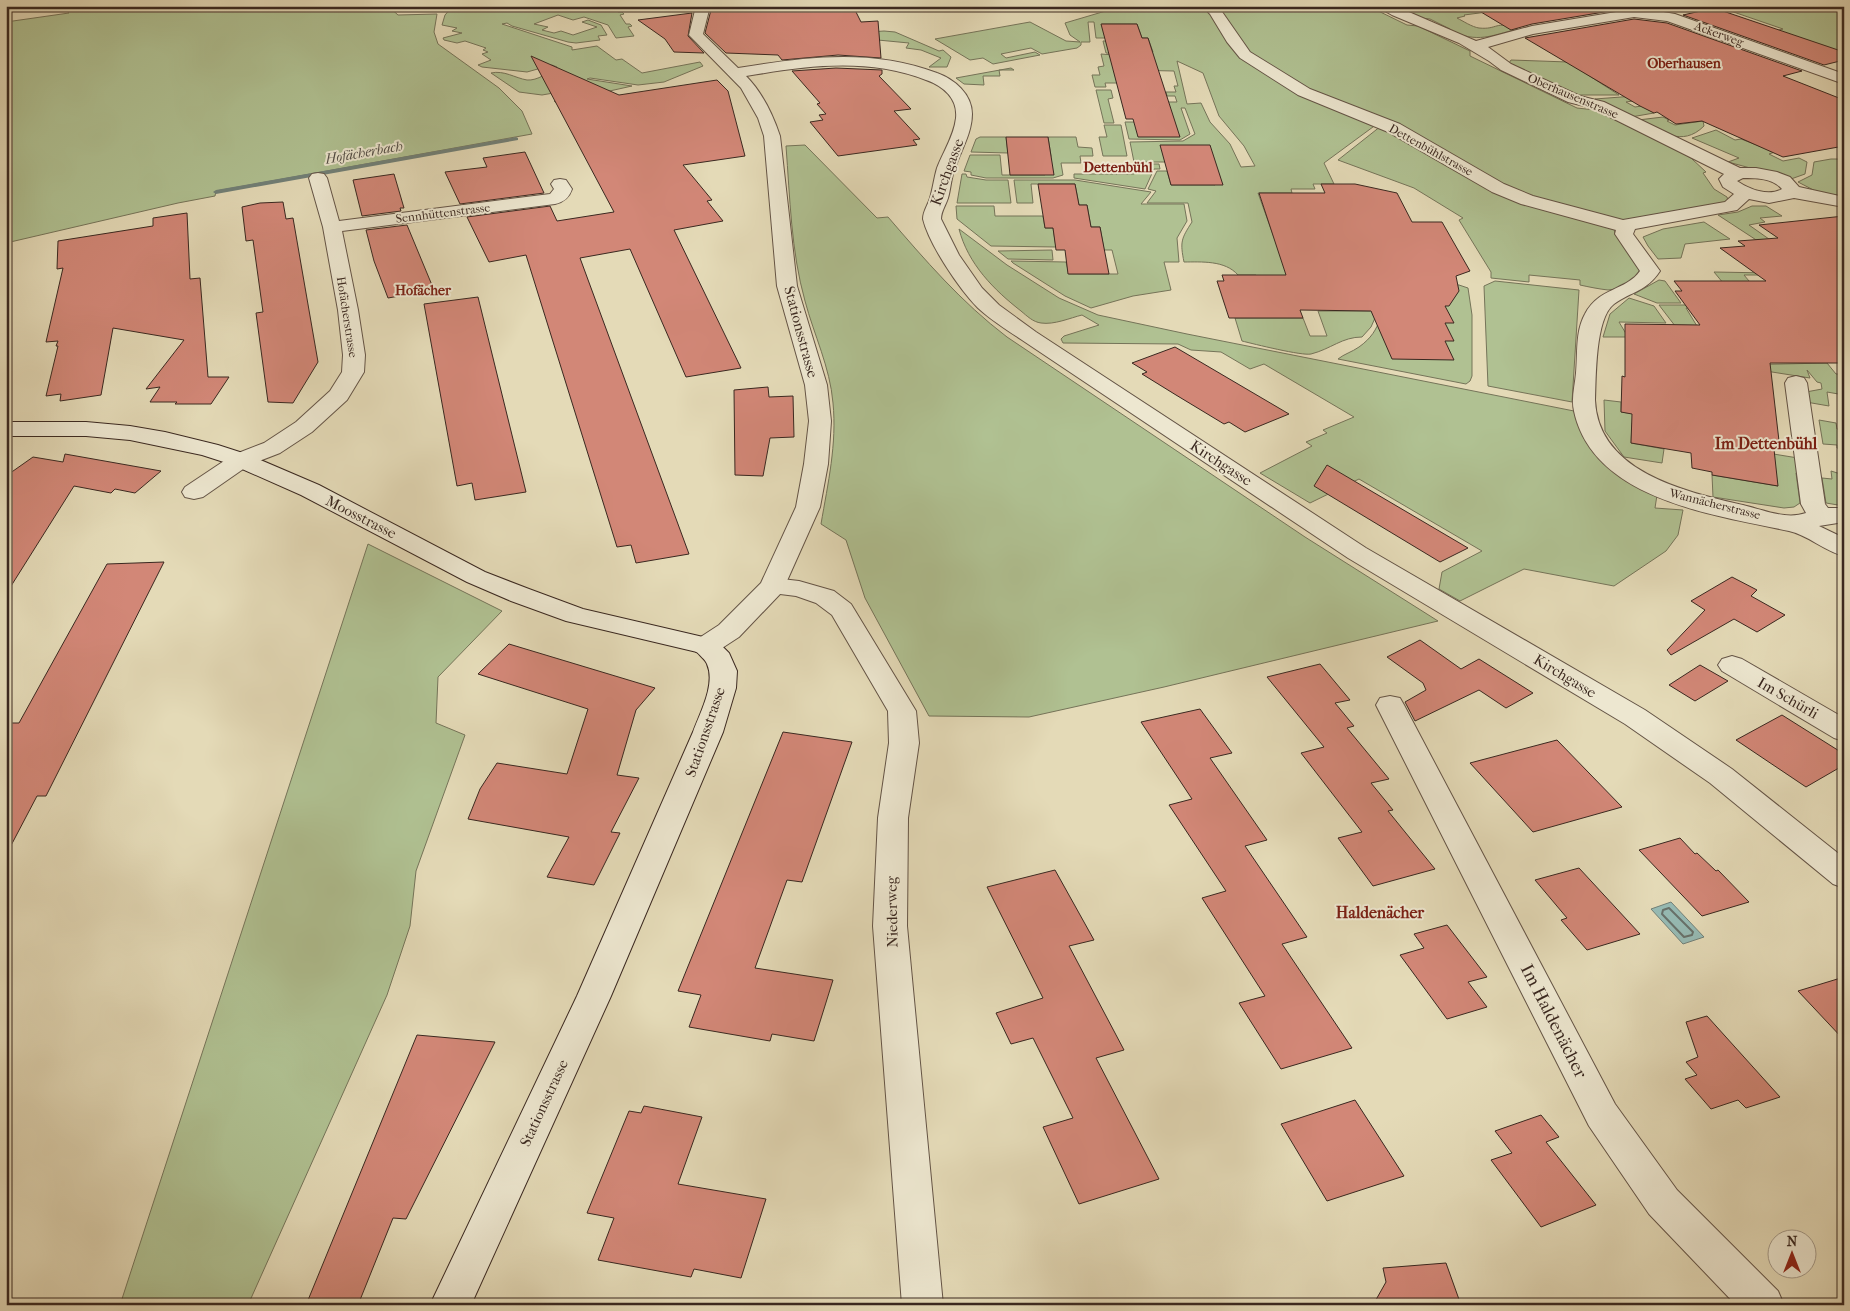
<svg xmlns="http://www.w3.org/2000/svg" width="1850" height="1311" font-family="'IM FELL French Canon',serif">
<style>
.green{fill:#b0c192;stroke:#757459;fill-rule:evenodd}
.water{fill:#96bab3;stroke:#718078}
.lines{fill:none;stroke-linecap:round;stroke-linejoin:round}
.shore{stroke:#68716a;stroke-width:2}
.stream{fill:#718078;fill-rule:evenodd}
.building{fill:#d28777;stroke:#3a2820}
.minor-casing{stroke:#645446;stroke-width:2}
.tertiary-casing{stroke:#645446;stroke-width:2}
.secondary-casing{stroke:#3a2820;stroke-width:2}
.minor{fill:#ede7d0;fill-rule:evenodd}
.tertiary{fill:#ede7d0;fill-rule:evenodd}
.secondary{fill:#ede7d0;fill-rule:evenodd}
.labels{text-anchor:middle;stroke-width:4;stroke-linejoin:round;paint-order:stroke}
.far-street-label{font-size:12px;fill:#3a2820;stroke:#ede7d0}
.far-neighbourhood-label{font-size:14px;font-weight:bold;fill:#7a1f14;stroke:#ede7d0}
.far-water-label{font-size:14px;font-style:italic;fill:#514c45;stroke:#ede7d0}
.street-label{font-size:15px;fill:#3a2820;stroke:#ede7d0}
.neighbourhood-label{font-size:16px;font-weight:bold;fill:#7a1f14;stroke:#ede7d0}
.near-street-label{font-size:18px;fill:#3a2820;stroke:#ede7d0}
</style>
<rect width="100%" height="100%" fill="#e4dab7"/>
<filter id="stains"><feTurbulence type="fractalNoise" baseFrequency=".004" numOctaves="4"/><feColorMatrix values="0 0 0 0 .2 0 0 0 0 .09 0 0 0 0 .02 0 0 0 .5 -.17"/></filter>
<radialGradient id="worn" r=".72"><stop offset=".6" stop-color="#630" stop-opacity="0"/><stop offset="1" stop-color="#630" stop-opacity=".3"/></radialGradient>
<g class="green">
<path d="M61 6H388L398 15 437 14 434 32 438 44 499 88 522 111 532 134 216 191 215 196 178 203 6 243V22L69 13Z"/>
<path d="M453 6H624L616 8 618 12H622L624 14 620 15 626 24H630L632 26 628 27 634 36 616 38 608 25 584 17 573 20 558 15 534 24 548 27 542 30 554 33 561 31 573 35 597 27 582 22 588 20 601 25 607 35 598 36 600 40 576 43 568 42 512 26 507 23 502 24 572 47V50L597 46 616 60 622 59 642 73 700 62 703 66 664 82 638 85 590 78 587 79 632 86 556 103 554 101 571 97 565 91 542 95 519 92 491 73C504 70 515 78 527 80 537 81 550 72 557 67L552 65 527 72 482 67 478 65 491 60 482 54 488 52 483 50 486 48 465 41 457 43 444 40 443 38 462 33 452 31 457 28 442 25 445 15Z"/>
<path d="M1122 6 1081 11 1049 8 1032 11 1024 7Z"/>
<path d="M1131 6H1205L1240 54 1377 124 1324 163 1334 184H1313L1315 189H1291L1292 193H1258L1288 276 1264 283 1256 275H1238C1225 260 1201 262 1184 262 1180 242 1181 239 1192 222L1188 203H1147L1156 191 1148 189 1157 171H1167L1171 185H1215L1171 162H1134L1130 142 1183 141 1195 134 1185 108H1181L1190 134 1180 140 1129 139 1125 122H1134L1162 102H1177L1175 96H1167L1166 92H1176L1174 86H1178L1174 71 1127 70 1131 55 1106 53 1103 41H1112L1153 52 1148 38H1142L1137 24H1102L1105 38H1096L1094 22H1088L1090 42H1081V45L1077 48 1042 54 1031 48 1001 54 1006 58 1035 52 1040 55 993 64 983 58 970 60 935 39 1030 22 1066 41 1080 42 1070 35 1065 23 1109 10ZM1177 61 1203 73 1219 116 1244 146 1255 166 1241 167 1230 144 1210 122 1201 103 1187 104Z"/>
<path d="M1213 6H1368L1407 25 1418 26 1470 51V56L1577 108 1595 110 1677 150 1691 158 1706 172 1703 173 1714 189 1727 197 1728 201 1723 205 1621 221 1535 200 1338 105 1254 58Z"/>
<path d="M1390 6H1432L1439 10 1474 6 1487 12 1464 15 1465 16 1457 18C1463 21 1472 27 1479 28 1498 30 1495 20 1518 29 1489 36 1480 43 1449 31L1450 29 1430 19 1412 17Z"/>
<path d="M1716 6H1844V53L1762 34 1783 29Z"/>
<path d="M884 31 895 32 939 51 943 50 951 57 947 67H929L941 58 921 50 906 48 909 43 857 38 856 33Z"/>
<path d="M1101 54 1127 56 1118 83H1105L1106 87H1095L1092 75H1100L1098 67 1104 66Z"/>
<path d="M1511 60 1568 62 1619 95H1576L1509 63Z"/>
<path d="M1011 68 1014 70H999L1000 76H983L984 85 964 84 956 78Z"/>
<path d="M1096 90H1111L1113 98 1108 99 1114 123H1104Z"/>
<path d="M1647 95 1646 99 1626 102 1635 107 1642 106 1654 113 1631 117 1595 99Z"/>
<path d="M1663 117 1669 120 1667 121 1675 125 1703 121 1704 126C1682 148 1660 131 1638 120Z"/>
<path d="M1104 125H1121L1127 156H1103L1099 137H1107Z"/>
<path d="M1381 126 1487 186 1614 228 1615 234 1640 269C1637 280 1619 290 1608 290 1599 289 1589 287 1580 285V280L1529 275V282L1491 278V272L1459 220 1463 218 1414 188 1338 160Z"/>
<path d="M1716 130 1735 140 1741 139 1775 152 1769 154 1783 161 1799 158 1807 162 1805 174 1791 179 1728 162 1739 158 1692 138Z"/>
<path d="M980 137H1006L1008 153 971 152 976 139Z"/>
<path d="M1048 137H1076L1078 147 1092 148 1093 156H1080L1081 163H1061L1063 175 1053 178H986L971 175V172L964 171 970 155H1000L1002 175H1045L1051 156Z"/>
<path d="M805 145 877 218 888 217C925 260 961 302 1007 337L1305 537 1438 621 1164 687 1029 717 929 716 865 598 846 540 821 524C828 483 837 444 833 403 830 367 814 335 805 301 791 251 790 198 786 146Z"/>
<path d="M1831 159H1844V200L1825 196 1798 182 1812 175 1814 162Z"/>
<path d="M1135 164H1159L1160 169H1154L1145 189 1074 178V174H1134L1133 169H1136Z"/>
<path d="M962 174H966L967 177 986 180H1008L1011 203H957Z"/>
<path d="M1014 180H1075L1151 192 1141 204H1184L1187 221 1177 238 1179 262H1164L1171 290 1133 296 1091 308 1065 296 1013 263 1011 261 1066 262 1069 274H1118L1112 250H1104L1100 227H1091L1087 205H1079L1075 184H1031L1033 203H1017Z"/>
<path d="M956 206H994L995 216H1043L1045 228H1053L1056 247 991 246 957 219Z"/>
<path d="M1752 206H1766L1782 216 1760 218 1765 222 1749 225 1776 244 1767 247 1718 215 1738 212Z"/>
<path d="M1704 222 1730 239 1685 244 1681 258 1658 259 1648 246 1643 237 1663 229Z"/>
<path d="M959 229 1007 265 1059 298 1098 315 1187 334 1574 411C1581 418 1580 431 1585 440 1601 467 1632 480 1657 495L1655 508 1683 510 1678 535 1666 551 1614 586 1524 569 1460 601 1439 589 1442 572 1482 551 1359 479 1310 503 1260 473 1312 446 1306 442 1327 433 1323 430 1354 417 1264 364 1250 369 1221 352 1191 350 1178 344 1063 343 1061 339 1064 336 1099 325 1082 315C1070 318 1054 325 1041 323 1033 322 1027 316 1021 311 994 290 968 264 959 229Z"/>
<path d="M1052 250 1053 260 1008 259 998 251Z"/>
<path d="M1714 272 1770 273 1772 275H1744L1754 287 1738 301Z"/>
<path d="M1659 280 1665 281 1681 303H1657L1634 294Z"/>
<path d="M1495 281 1579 290 1572 402 1488 386 1484 286Z"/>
<path d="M1385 283 1459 285 1468 288 1472 315V376L1470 381 1466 384 1338 359C1344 354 1352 352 1359 347 1383 330 1382 310 1385 283Z"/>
<path d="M1359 285 1375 318 1371 327 1362 337C1342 337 1331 349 1311 354 1302 356 1254 344 1242 341L1235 318H1303L1310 336H1327L1318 311H1370Z"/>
<path d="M1629 298 1654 306 1666 323 1619 322 1628 337H1603L1610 314Z"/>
<path d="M1659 305H1714L1716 308H1686L1700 331 1682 335Z"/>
<path d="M1702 361 1737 365 1827 363 1836 374H1844V395L1827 392 1829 406 1806 402V392L1822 389 1821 383 1817 382 1807 370 1810 378Z"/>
<path d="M1604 400 1621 402V412L1642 415 1632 423 1631 443 1664 449 1662 463 1624 457 1605 431Z"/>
<path d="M1819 420 1836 423 1837 429 1844 430V449L1837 448V445L1823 444Z"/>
<path d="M1712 444 1798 458 1800 473H1796L1800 503 1794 507 1784 508 1713 497 1712 475 1778 486Z"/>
<path d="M1831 471 1844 475V506L1826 503 1822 478 1832 479Z"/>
<path d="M368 544 502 611 438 677 436 723 465 735 416 871 410 926 387 995 248 1305H120Z"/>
</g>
<path class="water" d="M1671 902 1704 937 1683 944 1651 909Z"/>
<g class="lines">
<path class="shore" d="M1669 908 1693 932 1692 935 1684 937 1662 914 1663 910Z"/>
<path class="stream" d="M516 137 518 138V140L216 194 213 192 216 190Z"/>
</g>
<g class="building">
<path d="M741 6H768L772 10 812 6H853L861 22 878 21 881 58 838 55 782 60 778 55 726 53 705 33 711 10Z"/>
<path d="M1471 6H1670V11L1634 7 1532 24 1511 30Z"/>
<path d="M1714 8 1844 52V60L1824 65 1683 15Z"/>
<path d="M692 13 688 36 704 53 674 52 665 39 638 20Z"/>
<path d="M1634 19 1667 23 1802 71 1783 76 1844 100V146L1783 157 1702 121 1676 124 1657 112 1654 113 1640 106 1525 38Z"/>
<path d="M1101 24H1137L1142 38H1148L1180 137H1138L1133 119H1126Z"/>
<path d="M531 56 619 95 717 80 728 91 745 156 683 165 712 200 707 201 723 221 674 230 741 368 686 377 630 249 580 258 689 554 636 563 631 545 617 547 526 255 489 262 467 217 550 206 557 221 614 212Z"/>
<path d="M836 68 882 70V74L879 76 911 109 894 111 920 139 913 140 917 145 838 156 810 122 823 120 819 115 826 114 817 104 820 103 792 71Z"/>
<path d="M1006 137H1048L1054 175H1010Z"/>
<path d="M1160 145H1210L1223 185H1171Z"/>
<path d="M525 152 544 193 460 204 445 172 487 167 483 158Z"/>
<path d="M394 174 404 208H400L401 211 362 216 353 180Z"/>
<path d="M1038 184H1075L1079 205H1087L1091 227H1100L1109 274H1068L1065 250H1056L1053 228H1045Z"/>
<path d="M1321 184H1355L1397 193 1412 222H1442L1470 271 1456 276 1459 291 1449 306H1445L1454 323H1445L1454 341H1445L1454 360 1392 359 1371 311 1300 310 1303 318H1229L1217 281H1224L1222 275H1286L1259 193H1325Z"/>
<path d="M283 202 286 219 293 218 318 362 293 403 268 402 256 313 263 312 253 240 246 241 242 207 260 203Z"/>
<path d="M187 213 190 279 200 278 208 377H229L211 404H175L177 402H150L160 387 146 389 184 340 113 328 101 395 60 401 61 394 46 396 58 346H56L58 341 46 342 63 268 57 269 58 241 153 226V218Z"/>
<path d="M1844 216V363H1770L1779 441 1773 440 1778 486 1712 475V472L1692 468 1691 453 1631 443 1632 414 1621 412 1622 376 1625 377V324L1700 325 1675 291H1682L1674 281H1766L1720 248 1745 246 1738 241 1778 238 1759 225Z"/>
<path d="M407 225 434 290 388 298 374 261 366 230Z"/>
<path d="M478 297 526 492 475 500 472 483 457 486 424 304Z"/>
<path d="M1175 347 1289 414 1245 432 1229 422 1224 424 1176 395 1142 374 1147 372 1132 363Z"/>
<path d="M768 387 769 397 793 396 794 437 770 438 763 476 735 475 734 390Z"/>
<path d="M65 454 161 471 135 493 115 489 111 493 74 486 6 594V476L33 457 63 462Z"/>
<path d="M1327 465 1468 548 1440 562 1314 486Z"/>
<path d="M164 562 46 796H37L6 855V723H19L107 564Z"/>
<path d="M1732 577 1757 590 1751 596 1785 615 1757 632 1734 619 1671 655 1667 650 1705 610 1691 601Z"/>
<path d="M1420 640 1461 669 1479 659 1533 693 1506 708 1479 690 1415 721 1405 702 1426 690 1423 683 1387 657Z"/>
<path d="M509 644 655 688 636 710 617 775 639 778 611 832 620 833 594 885 547 877 569 837 468 819 480 789 497 763 567 774 588 709 478 674Z"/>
<path d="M1320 664 1350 700 1335 703 1354 726 1347 728 1389 779 1371 783 1393 810 1388 811 1435 869 1373 886 1338 838 1362 832 1301 753 1324 747 1267 677Z"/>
<path d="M1700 665 1728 681 1695 701 1669 685Z"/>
<path d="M1200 709 1232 753 1210 758 1267 840 1245 846 1307 937 1282 944 1352 1048 1281 1069 1239 1003 1265 996 1202 898 1226 891 1169 805 1192 799 1141 722Z"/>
<path d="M1782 715 1844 754V765L1806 787 1736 740Z"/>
<path d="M783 732 852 742 802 882 787 880 755 968 833 980 814 1041 772 1034 770 1041 689 1027 701 995 678 991Z"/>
<path d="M1557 740 1622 807 1533 832 1470 763Z"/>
<path d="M1680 838 1695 854 1697 853 1716 871 1718 870 1749 902 1702 916 1639 850Z"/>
<path d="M1579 868 1640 934 1587 950 1561 920 1567 918 1535 880Z"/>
<path d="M1055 870 1094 940 1069 946 1124 1050 1096 1058 1159 1179 1079 1204 1043 1127 1073 1118 1033 1038 1011 1044 996 1013 1043 998 987 887Z"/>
<path d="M1447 925 1487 977 1468 982 1487 1007 1447 1019 1400 955 1424 948 1414 934Z"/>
<path d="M1844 977V1040L1798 991Z"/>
<path d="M1707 1016 1780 1097 1746 1108 1738 1100 1711 1109 1685 1079 1697 1075 1686 1062 1698 1057 1686 1022Z"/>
<path d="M417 1035 495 1042 406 1219 393 1218 358 1305H306Z"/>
<path d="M1355 1100 1404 1176 1327 1201 1281 1124Z"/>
<path d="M644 1106 702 1117 678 1184 766 1199 741 1278 694 1269 691 1277 598 1260 614 1218 587 1213 629 1111 641 1113Z"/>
<path d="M1541 1115 1559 1137 1546 1142 1596 1205 1541 1227 1491 1160 1512 1153 1495 1131Z"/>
<path d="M1446 1263 1461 1305H1373L1386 1282 1383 1268Z"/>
</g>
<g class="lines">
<defs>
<g id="minor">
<path d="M1202 6H1218L1250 52 1310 89 1400 124 1504 184 1533 196 1623 220 1725 202 1734 194 1723 187 1719 179 1724 174 1592 108 1568 102 1501 70 1489 61 1459 43 1392 15 1376 6H1395L1476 41 1532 26 1634 9H1646L1675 14 1844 74V84L1667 21 1634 17 1533 34 1488 47 1511 64 1580 96 1604 102 1740 168H1756L1777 172 1790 177 1799 187 1844 197V207L1794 198 1769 203 1749 199 1737 210 1635 229 1633 234 1660 271C1646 292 1632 291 1614 304 1595 318 1596 378 1595 400 1598 473 1687 492 1743 505 1764 510 1786 520 1806 513L1801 504 1785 383 1788 378 1796 376 1804 378 1807 383 1825 504 1828 508H1844V522L1819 526 1844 538V556C1824 551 1808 535 1789 531 1715 515 1593 500 1574 411 1571 399 1575 385 1576 373 1578 354 1575 332 1585 314 1599 287 1626 291 1640 271L1615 234 1616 230 1521 204 1492 192 1388 132 1298 95 1240 58 1227 42 1210 14ZM1743 178C1757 178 1772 178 1782 189 1768 197 1749 189 1737 181Z"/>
<path d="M318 173 324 174 327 178 339 221 550 194 554 189 551 184 554 180 560 179 566 180 572 189C569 198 564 202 555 204L342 231 358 310 365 355 364 372 347 400 312 432 280 453 249 465 203 497 194 499 185 497 182 492 185 487 233 455 264 443 296 422 330 391 342 372 343 355 338 310 323 227 309 178 312 174Z"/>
<path d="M773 578 799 581 834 591 851 604 916 711 919 743 908 818 907 926 943 1305H902L873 926 878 818 889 743 888 711 832 615 816 603 796 596 764 592 760 586 764 580Z"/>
<path d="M1732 656 1742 659 1844 718V741L1834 738 1722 671 1718 665 1722 659Z"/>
<path d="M1390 696 1400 698 1404 705 1615 1104 1677 1190 1778 1291 1784 1305H1736L1649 1214 1589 1126 1376 705 1380 698Z"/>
</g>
<path id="tertiary" d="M696 6H710L703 34 738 68C805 57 871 48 937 73 954 79 972 94 972 114 972 133 961 150 955 168 951 177 951 188 948 198 946 205 941 211 941 219L959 255 982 288 999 305 1036 332 1366 548 1645 710 1732 769 1844 858V888L1833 884 1710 783 1625 724 1348 558 1022 340C1007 330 991 320 978 308 959 289 929 244 923 219 923 211 928 205 930 198 933 188 934 178 937 168 943 152 954 136 956 118 958 98 943 86 926 80 867 57 806 66 746 76 762 92 773 115 780 136L797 286 827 385 831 421 828 464 820 507 782 592 739 637 716 652 706 655 696 652 692 646 696 640 719 625 761 583 796 507 804 464 809 421 805 385 777 286 764 136 758 118 741 88 689 35Z"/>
<path id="secondary" d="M6 422H86L130 426 165 432 218 445 249 455 319 485 485 572 529 589 583 609 716 640 729 653 737 671 736 688 723 732 611 996 471 1305H430L577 996 693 732C700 713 716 684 707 664 705 659 700 656 697 652L566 621 511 601 467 582 301 495 233 465 202 455 130 440 86 436H6Z"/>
</defs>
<use href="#minor" class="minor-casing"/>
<use href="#tertiary" class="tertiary-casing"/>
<use href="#secondary" class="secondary-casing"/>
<use href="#minor" class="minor"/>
<use href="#tertiary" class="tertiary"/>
<use href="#secondary" class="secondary"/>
</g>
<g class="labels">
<g class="far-street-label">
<text transform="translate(1719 34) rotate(20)" y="4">Ackerweg</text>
<text transform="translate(1573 96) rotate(23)" y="4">Oberhausenstrasse</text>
<text transform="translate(1431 150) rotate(29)" y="4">Dettenbühlstrasse</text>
<text transform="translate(443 213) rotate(-7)" y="4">Sennhüttenstrasse</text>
<text transform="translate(347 317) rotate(81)" y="4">Hofächerstrasse</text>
<text transform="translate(1715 504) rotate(14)" y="4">Wannächerstrasse</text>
</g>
<g class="far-neighbourhood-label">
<text x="1684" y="68">Oberhausen</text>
<text x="1118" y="172">Dettenbühl</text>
<text x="423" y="295">Hofächer</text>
</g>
<g class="far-water-label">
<text transform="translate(364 152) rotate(-10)" y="5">Hofächerbach</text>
</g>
<g class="street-label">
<text transform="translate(947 172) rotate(-70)" y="5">Kirchgasse</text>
<text transform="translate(801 332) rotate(75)" y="5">Stationsstrasse</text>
<text transform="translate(1221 463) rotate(33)" y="5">Kirchgasse</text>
<text transform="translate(361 517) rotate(27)" y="5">Moosstrasse</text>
<text transform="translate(1565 676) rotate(31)" y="5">Kirchgasse</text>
<text transform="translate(1788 698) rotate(30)" y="5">Im Schürli</text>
<text transform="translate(705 732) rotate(-71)" y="5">Stationsstrasse</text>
<text transform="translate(892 912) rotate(-91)" y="5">Niederweg</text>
<text transform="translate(544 1103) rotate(-65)" y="5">Stationsstrasse</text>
</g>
<g class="neighbourhood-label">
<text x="1766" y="449">Im Dettenbühl</text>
<text x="1380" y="918">Haldenächer</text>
</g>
<g class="near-street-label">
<text transform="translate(1554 1021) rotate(63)" y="6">Im Haldenächer</text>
</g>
</g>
<rect width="1850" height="1311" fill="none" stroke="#e4dab7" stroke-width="25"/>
<rect x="8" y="8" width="1835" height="1296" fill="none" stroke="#3a2820" stroke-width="2.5"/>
<rect x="12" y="12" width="1825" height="1286" fill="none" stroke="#3a2820"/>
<g transform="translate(1792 1254)"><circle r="24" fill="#ede7d0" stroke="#a59b8a"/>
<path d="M0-4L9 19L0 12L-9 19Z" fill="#8f2418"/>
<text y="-8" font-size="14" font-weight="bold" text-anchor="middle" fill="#3a2820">N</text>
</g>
<rect width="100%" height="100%" filter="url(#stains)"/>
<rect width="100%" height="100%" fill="url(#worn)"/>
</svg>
